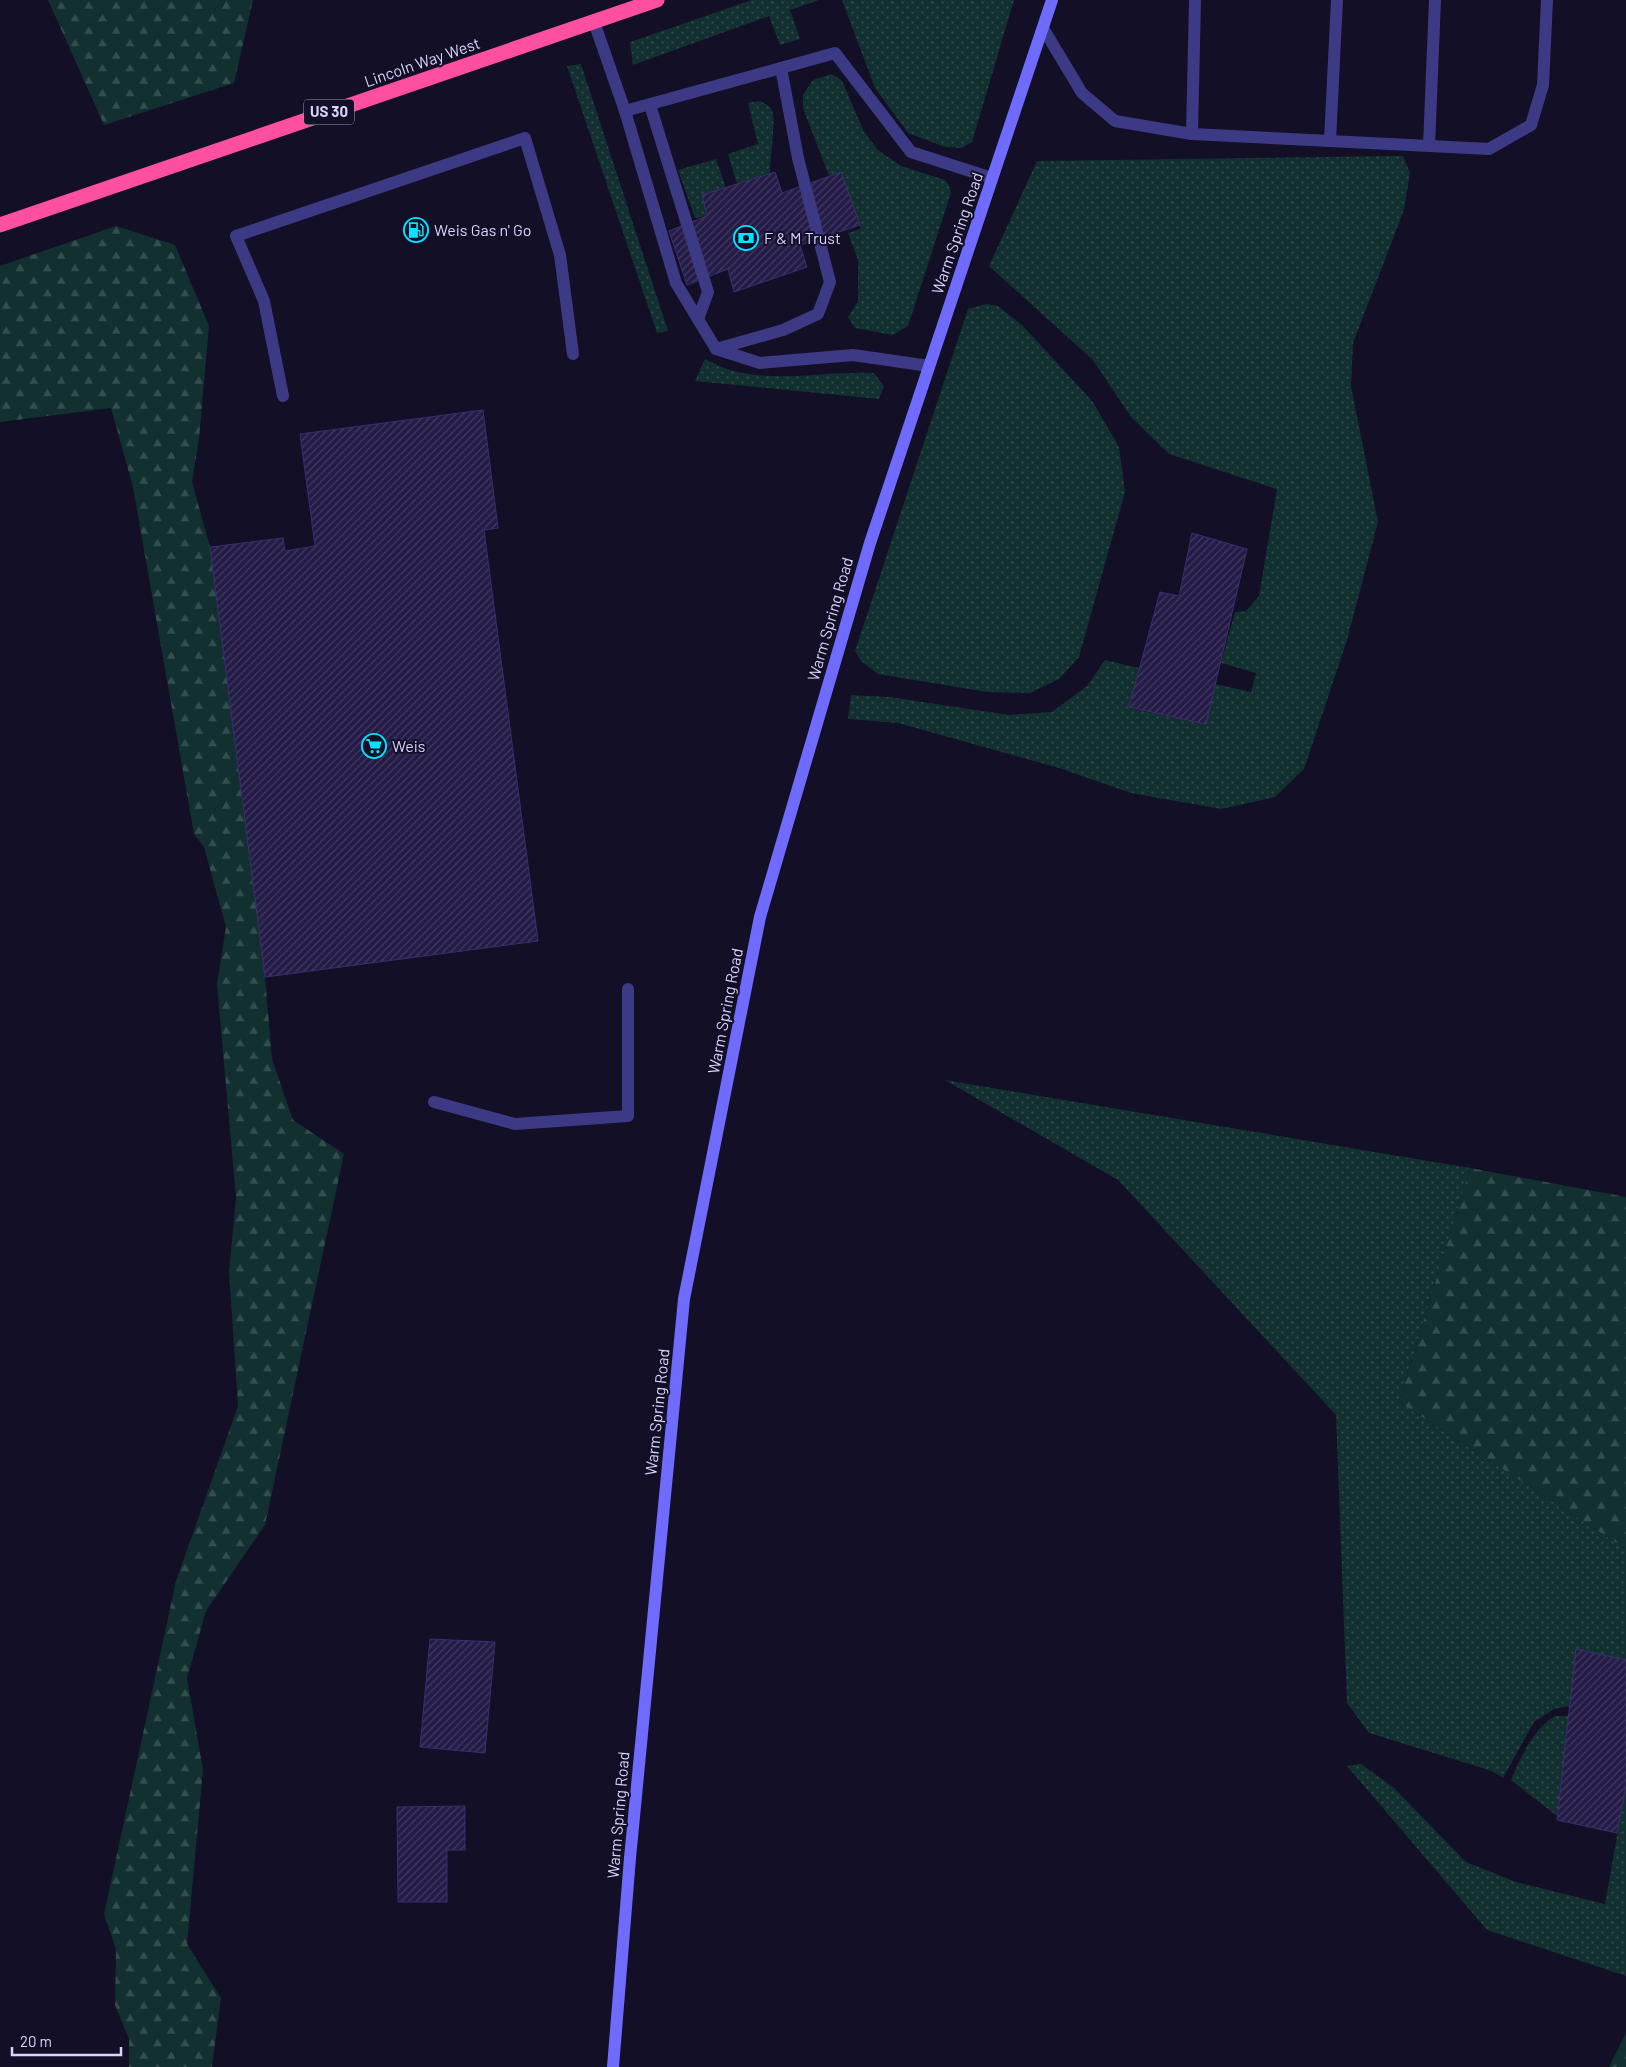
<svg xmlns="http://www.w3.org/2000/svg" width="1626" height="2067" font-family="Barlow,sans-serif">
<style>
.grass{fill:url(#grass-dots)}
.forest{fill:url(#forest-firs)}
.building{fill:url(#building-hatch);stroke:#3b2d73}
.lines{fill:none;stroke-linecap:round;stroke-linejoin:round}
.lane{stroke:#3d3a85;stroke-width:12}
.secondary{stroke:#6f6bff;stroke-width:12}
.highway{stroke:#ff4fa3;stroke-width:15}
.labels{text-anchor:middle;stroke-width:4;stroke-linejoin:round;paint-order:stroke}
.shield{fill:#130f26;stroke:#9e99be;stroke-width:1}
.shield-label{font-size:15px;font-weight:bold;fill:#d9d4ff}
.street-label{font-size:16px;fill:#d9d4ff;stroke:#130f26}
.poi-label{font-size:16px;fill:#d9d4ff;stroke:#130f26;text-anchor:start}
</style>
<defs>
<pattern id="grass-dots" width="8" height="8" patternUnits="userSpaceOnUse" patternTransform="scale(1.25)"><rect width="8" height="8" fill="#12302f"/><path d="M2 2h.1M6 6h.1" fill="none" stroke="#344d4e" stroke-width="1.8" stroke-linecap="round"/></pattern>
<pattern id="forest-firs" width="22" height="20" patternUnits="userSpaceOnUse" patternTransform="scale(1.25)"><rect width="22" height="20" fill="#12302f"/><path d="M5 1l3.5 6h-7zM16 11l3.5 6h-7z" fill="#344d4e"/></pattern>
<pattern id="building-hatch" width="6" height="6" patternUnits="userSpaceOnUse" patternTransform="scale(1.25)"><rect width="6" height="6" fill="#241b47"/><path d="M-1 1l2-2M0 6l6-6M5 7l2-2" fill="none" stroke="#433b63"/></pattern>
</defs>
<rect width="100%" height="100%" fill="#130f26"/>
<g class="grass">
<path d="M752 0H819L790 10 800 39 780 45 769 16 633 65 630 42Z"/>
<path d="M842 0H1014L972 142 962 148 945 147 908 133 875 88Z"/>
<path d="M581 64 668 331 657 333 567 66Z"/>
<path d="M832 74 842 81 864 132 878 150 901 166 945 180 950 187 951 193 908 326 893 335 855 328 848 317 858 301V260L848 233 860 229V225L841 172 829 176 803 108V95L813 80Z"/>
<path d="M759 101C764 103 769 105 772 110 776 119 770 160 770 173L737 184 728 154 758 144 748 103Z"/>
<path d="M1403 156 1410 173 1404 210 1353 343 1351 386 1378 522 1347 640 1304 769 1275 797 1221 809 1131 793 1059 768 898 723 848 719 851 695 890 697 1009 715 1052 712 1087 686 1105 660 1139 668 1129 708 1205 724 1215 684 1251 692 1256 673 1221 663 1235 612 1246 611 1259 596 1277 489 1169 454 1131 417 1093 360 989 266 1037 161Z"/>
<path d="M716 159 726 188 702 195 707 216 695 218 678 170Z"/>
<path d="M986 304 998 306 1023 326 1093 402 1119 447 1125 492 1079 657 1059 679 1030 693 987 692 878 674 861 661 855 651 968 309Z"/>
<path d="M705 359C757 389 817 370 874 373L884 386 879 399 695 381Z"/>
<path d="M945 1080 1470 1168 1399 1402 1626 1549V1660L1570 1706 1554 1709 1534 1722 1503 1778 1492 1771 1369 1733 1347 1703 1336 1415 1118 1180Z"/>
<path d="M1555 1716H1569L1557 1816 1511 1780C1521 1757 1533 1729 1555 1716Z"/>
<path d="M1361 1764 1394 1788 1466 1862 1516 1882 1605 1904 1626 1785V1976L1487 1930 1347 1766Z"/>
</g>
<g class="forest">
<path d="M48 0H253L234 83 104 125Z"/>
<path d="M116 226 175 245 209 326 199 439 192 482 210 547 265 977 272 1059 293 1120 344 1154 265 1525 206 1611 187 1678 203 1770 187 1944 221 1998 212 2067H129V2039L115 2005 116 1949 104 1914 176 1581 238 1406 229 1272 236 1198 217 984 226 927 204 847 194 834 133 487 111 408 0 422V266Z"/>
<path d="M1470 1168 1626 1197V1549L1399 1402Z"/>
<path d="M1626 2033V2067H1609Z"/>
</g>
<g class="building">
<path d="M775 172 782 193 841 172 860 225 800 245 807 267 734 292 728 269 687 285 669 231 707 216 702 195Z"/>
<path d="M483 410 498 528 484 530 538 941 265 977 210 547 283 538 285 551 315 546 300 434Z"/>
<path d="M1192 533 1247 549 1206 724 1129 707 1160 592 1179 596Z"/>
<path d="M430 1639 495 1642 485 1753 420 1747Z"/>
<path d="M1576 1649 1626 1660V1785L1617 1833 1557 1820Z"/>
<path d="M465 1806V1850H447V1902H398L397 1807Z"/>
</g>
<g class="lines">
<g class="lane">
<path d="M594 22 625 111 676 283 716 349 760 363 853 355 929 366"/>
<path d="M1043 28 1082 93 1115 121 1192 134 1489 149 1531 125 1543 85 1547 0"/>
<path d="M650 105 708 292 698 319"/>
<path d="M625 111 835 53 911 152 992 178"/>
<path d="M1192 134 1195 0"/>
<path d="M1330 141 1337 0"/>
<path d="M1429 146 1435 0"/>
<path d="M716 349 783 330 818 314 830 282 798 158 781 68"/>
<path d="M283 396 264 301 236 236 525 138 560 255 573 354"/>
<path d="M434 1102 515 1124 628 1116V989"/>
</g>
<path class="secondary" d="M613 2067 630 1858 684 1299 760 917 870 543 1052 0"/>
<path class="highway" d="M0 225 657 0"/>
</g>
<defs>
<symbol id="fuel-ring" viewBox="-11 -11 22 22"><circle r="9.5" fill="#130f26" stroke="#00e5ff" stroke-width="1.5"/><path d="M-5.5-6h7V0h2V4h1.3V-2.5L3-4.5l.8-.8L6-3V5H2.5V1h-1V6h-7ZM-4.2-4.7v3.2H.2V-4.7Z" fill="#00e5ff"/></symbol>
<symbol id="bank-ring" viewBox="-11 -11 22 22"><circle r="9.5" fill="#130f26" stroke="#00e5ff" stroke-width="1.5"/><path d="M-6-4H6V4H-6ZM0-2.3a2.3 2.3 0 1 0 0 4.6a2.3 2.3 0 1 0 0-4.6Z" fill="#00e5ff"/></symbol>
<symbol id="supermarket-ring" viewBox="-11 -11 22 22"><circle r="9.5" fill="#130f26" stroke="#00e5ff" stroke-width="1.5"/><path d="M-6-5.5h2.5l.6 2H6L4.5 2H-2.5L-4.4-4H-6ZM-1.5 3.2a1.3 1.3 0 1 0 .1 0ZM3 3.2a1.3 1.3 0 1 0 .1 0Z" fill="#00e5ff"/></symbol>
</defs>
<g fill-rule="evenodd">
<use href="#fuel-ring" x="402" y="216" width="28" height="28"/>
<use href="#bank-ring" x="732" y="224" width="28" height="28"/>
<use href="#supermarket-ring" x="360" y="732" width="28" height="28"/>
</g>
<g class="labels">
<rect class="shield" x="304" y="99.5" width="50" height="25" rx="4"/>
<g class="shield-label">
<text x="329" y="117">US 30</text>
</g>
<g class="street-label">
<text transform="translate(422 62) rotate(-19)" y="6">Lincoln Way West</text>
<text transform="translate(957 233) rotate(-71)" y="6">Warm Spring Road</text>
<text transform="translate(830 619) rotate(-74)" y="6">Warm Spring Road</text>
<text transform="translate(725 1011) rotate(-79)" y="6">Warm Spring Road</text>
<text transform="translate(657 1412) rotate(-84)" y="6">Warm Spring Road</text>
<text transform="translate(618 1815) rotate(-85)" y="6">Warm Spring Road</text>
</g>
<g class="poi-label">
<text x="434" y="236">Weis Gas n' Go</text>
<text x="764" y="244">F &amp; M Trust</text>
<text x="392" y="752">Weis</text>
</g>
</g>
<path d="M12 2047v8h109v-8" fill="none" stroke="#d9d4ff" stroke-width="2.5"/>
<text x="20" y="2047" font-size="15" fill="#d9d4ff" stroke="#130f26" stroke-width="4" paint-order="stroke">20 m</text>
</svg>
